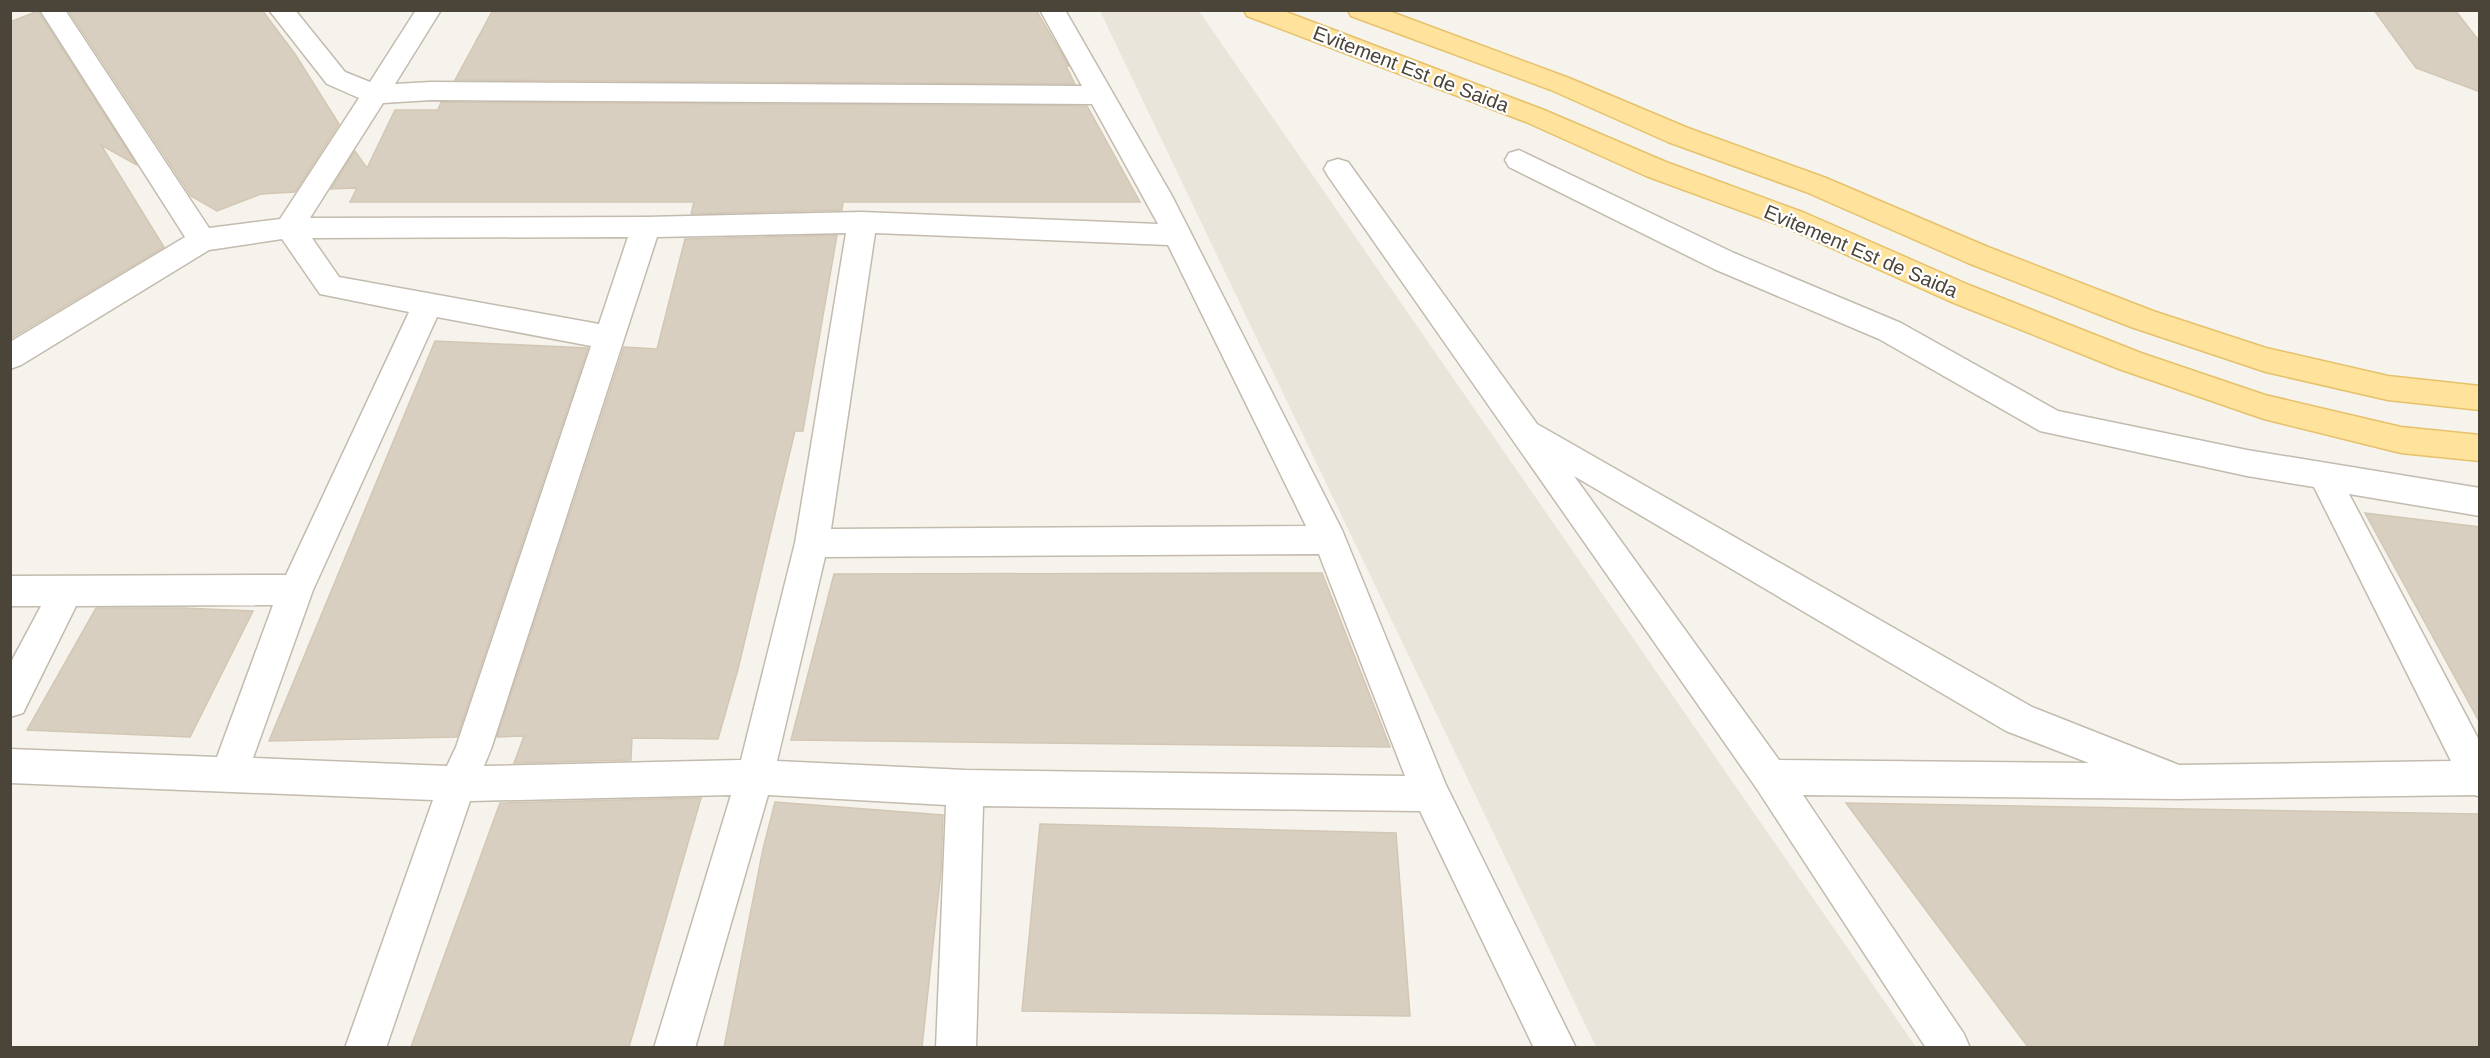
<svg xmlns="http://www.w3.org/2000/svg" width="2490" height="1058" font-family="Arial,sans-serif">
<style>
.residential{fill:#eae5da}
.building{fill:#d8cfc1;stroke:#d3c7b4;stroke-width:1.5}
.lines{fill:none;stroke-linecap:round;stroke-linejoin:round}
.minor-casing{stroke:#c2bbae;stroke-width:3}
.primary-casing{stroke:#e6c16a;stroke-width:3}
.minor{fill:#fff;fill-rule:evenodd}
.primary{fill:#ffe39c;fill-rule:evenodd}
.labels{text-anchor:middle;stroke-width:4.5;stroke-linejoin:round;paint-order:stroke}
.street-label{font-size:20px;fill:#4b4439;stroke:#fff}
</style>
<rect width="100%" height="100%" fill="#f6f3ec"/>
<path class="residential" d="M1100 11H1199L1916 1047H1596Z"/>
<g class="building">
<path d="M68 10H262L295 54 339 124 295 192 261 194 217 211 191 196Z"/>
<path d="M493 10H1036L1069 66H1066L1075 84 455 80Z"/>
<path d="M2374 10H2455L2480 42V92L2416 68Z"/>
<path d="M38 11 137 165 101 145 164 247 10 339V22Z"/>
<path d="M441 102 1087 106 1140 202H843L842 210 691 214 694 202H350L357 188 331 189 355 151 367 168 395 110H438Z"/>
<path d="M837 235 803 431H795L738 669 718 739 632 738 631 760 514 763 524 736 497 737 624 347 657 349 685 239Z"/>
<path d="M435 341 588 348 457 737 269 741Z"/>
<path d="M2365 513 2480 527V723Z"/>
<path d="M1322 573 1390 747 791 740 834 574Z"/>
<path d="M96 608H183L253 611 190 737 27 730Z"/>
<path d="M701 798 629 1047H411L500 803Z"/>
<path d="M775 802 943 815 941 871 922 1047H724L763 849Z"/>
<path d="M1846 803 2480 814V1047H2028Z"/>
<path d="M1040 824 1396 833 1410 1016 1022 1011Z"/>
</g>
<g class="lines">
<defs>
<g id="minor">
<path d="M40 10H65L209 228 280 219 359 98 327 84 269 10H295L345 72 370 82 416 10H441L395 84 431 82 1082 86 1040 10H1065L1172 196 1342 530 1446 785 1576 1048H1534L1420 811 983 806 976 1048H936L946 805 768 795 695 1048H654L731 795 470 801 386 1048H345L433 800 10 783V749L217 757 273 605 76 606 23 713 10 717V664L41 606H10V576L286 575 409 312 320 294 282 239 209 250 21 365 10 369V342L185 237ZM431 100 1092 104 1158 224 862 212 646 217 310 218 383 103ZM846 233 795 543 741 760 484 766 491 749 657 237ZM875 233 1168 245 1306 526 831 529ZM628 237 599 324 339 277 312 238ZM437 317 591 346 456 747 447 766 253 758 313 590ZM1319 554 1405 776 965 770 777 761 825 557Z"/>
<path d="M1519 150 1734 253 1901 323 2058 411 2247 450 2480 488V516L2349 494 2480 742V797L2475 795 2179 799 1803 795 1964 1034 1970 1048H1926L1757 789 1328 176 1324 169 1328 162 1338 159 1348 162 1537 424 2032 707 2179 765 2451 761 2314 487 2247 476 2040 431 1879 339 1714 269 1509 167 1505 160 1509 153ZM1574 476 2006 731 2089 763 1779 760Z"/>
</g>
<g id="primary">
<path d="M1244 10H1281L1544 110 1666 162 1805 213 1969 285 2141 353 2265 395 2401 427 2480 435V461L2401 453 2264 419 2119 369 1949 301 1785 227 1646 176 1526 122 1247 16Z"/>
<path d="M1348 10H1386L1569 78 1688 128 1826 178 1988 247 2153 311 2266 348 2388 376 2480 386V410L2388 400 2266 372 2131 327 1968 263 1806 192 1668 142 1551 90 1351 16Z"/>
</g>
</defs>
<use href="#minor" class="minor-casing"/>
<use href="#primary" class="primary-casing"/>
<use href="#minor" class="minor"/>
<use href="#primary" class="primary"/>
</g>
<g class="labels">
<g class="street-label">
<text transform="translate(1411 69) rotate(21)" y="7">Evitement Est de Saida</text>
<text transform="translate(1861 251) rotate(23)" y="7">Evitement Est de Saida</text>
</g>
</g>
<rect width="2490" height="1058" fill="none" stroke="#4b4439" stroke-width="24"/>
</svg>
